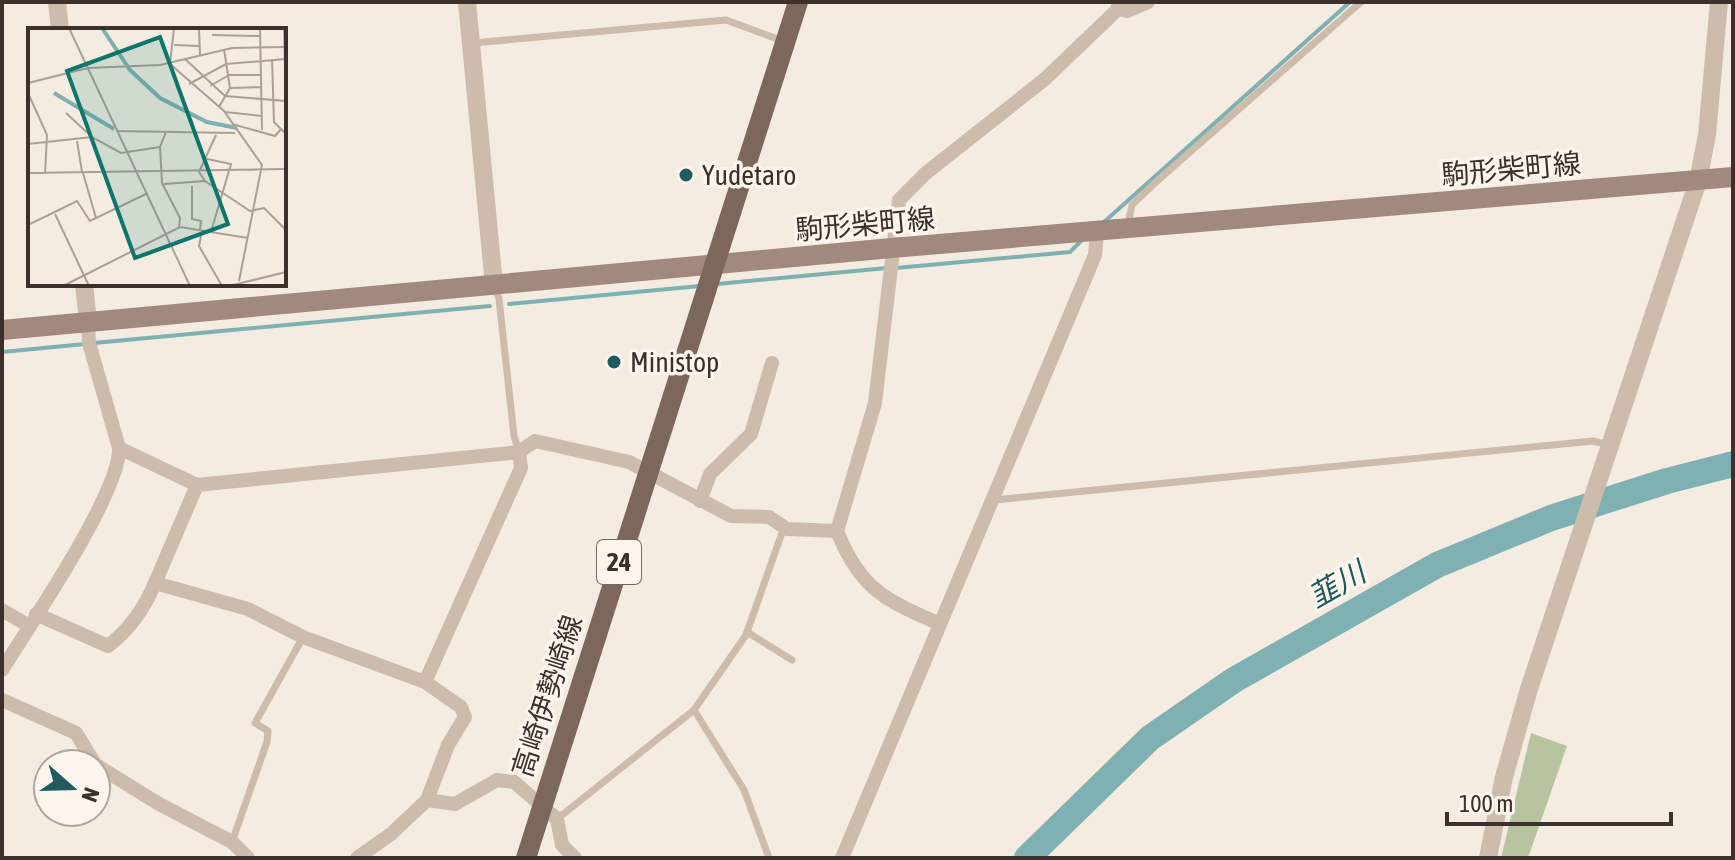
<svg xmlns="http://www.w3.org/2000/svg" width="1735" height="860" font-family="'Asap Condensed','Noto Sans JP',sans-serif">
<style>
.green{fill:#b8c4a0}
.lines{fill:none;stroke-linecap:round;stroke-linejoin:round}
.stream{stroke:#7fb0b2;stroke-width:4}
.river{stroke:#7fb0b2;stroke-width:26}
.service{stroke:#cdbbac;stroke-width:7}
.minor{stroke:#cdbbac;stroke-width:14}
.tertiary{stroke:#cdbbac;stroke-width:18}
.secondary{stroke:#a18a7d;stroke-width:20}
.primary{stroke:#7d675c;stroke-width:20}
.poi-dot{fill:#1f5a5e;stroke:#fbf5ee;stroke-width:3}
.labels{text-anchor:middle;stroke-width:7;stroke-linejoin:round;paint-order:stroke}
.shield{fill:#fbf5ee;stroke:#756b66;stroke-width:2}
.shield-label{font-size:26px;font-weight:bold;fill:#3b302b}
.street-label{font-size:28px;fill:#3b302b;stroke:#fbf5ee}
.poi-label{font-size:28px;fill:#3b302b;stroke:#fbf5ee;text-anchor:start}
.water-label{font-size:30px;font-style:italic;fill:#1f5a5e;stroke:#fbf5ee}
.inset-river{fill:none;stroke:#7fb0b2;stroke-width:4}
.inset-road{fill:none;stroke:#aaa098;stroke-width:2}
.view{fill:#0f766e;fill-opacity:0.15;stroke:#0f766e;stroke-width:4}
.inset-edge{fill:none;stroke:#3b302b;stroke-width:4}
</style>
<rect width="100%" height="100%" fill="#f4ebe1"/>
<path class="green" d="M1531 733 1567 746 1528 858H1501Z"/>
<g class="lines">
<g class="stream">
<path d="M1104 222 1350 2"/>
<path d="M896 268 1070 252 1082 240"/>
<path d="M717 284 887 268"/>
<path d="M509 304 700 286"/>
<path d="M94 343 490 306"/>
<path d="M2 352 85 344"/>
</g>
<path class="river" d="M1027 858 1150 738 1234 680 1437 565 1551 518 1667 481 1733 464"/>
<g class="service">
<path d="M473 43 726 20 783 41"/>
<path d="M1128 224 1132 205 1157 181 1361 2"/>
<path d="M495 287 499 299 514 436 519 452"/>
<path d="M994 500 1593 441 1609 445"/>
<path d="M747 632 792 660"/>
<path d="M694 710 744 790 769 858"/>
<path d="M557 819 694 710 746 635 784 527"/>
<path d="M232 842 267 742 268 731 255 723 303 637"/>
</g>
<g class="minor">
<path d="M1118 9 1127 11 1148 2"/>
<path d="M119 448 197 485 519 452 535 441 629 462 731 516 769 517 787 529 837 531"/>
<path d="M700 501 710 474 751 434 772 363"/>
<path d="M155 583 197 485"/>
<path d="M2 610 29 626"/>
<path d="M36 614 108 646C129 630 145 607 155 583L248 609 303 637 425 682"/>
<path d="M940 624C885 600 860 589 837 531L875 403 899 200 926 173 1045 79 1118 9V2"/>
<path d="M2 670C29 626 121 492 119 448L89 343 88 322"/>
<path d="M2 700 76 733 95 764"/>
<path d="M96 765 159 804 232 842 248 858"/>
<path d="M427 800 455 804 497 780 514 782 557 819 562 845 575 858"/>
<path d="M357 858 391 834 427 800 448 745 465 717 461 707 425 682 521 468 519 452"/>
<path d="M842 858 1095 255 1097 233"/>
</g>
<g class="tertiary">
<path d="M57 2 60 30"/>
<path d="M467 2 494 285"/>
<path d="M84 284 88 322"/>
<path d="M1488 858 1504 777 1529 689 1698 181 1707 135 1719 2"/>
</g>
<path class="secondary" d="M2 330 892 248 1733 177"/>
<path class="primary" d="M526 858 798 2"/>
</g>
<g class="poi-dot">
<circle cx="686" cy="175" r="8"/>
<circle cx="614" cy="362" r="8"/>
</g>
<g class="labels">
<rect class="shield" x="597" y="540" width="44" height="44" rx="6"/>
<g class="shield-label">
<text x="619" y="571">24</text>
</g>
<g class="street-label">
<text transform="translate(1511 169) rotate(-5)" y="10">駒形柴町線</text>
<text transform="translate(865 224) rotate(-5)" y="10">駒形柴町線</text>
<text transform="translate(547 696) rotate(-72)" y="10">高崎伊勢崎線</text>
</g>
<g class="poi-label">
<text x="702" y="185">Yudetaro</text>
<text x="630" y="372">Ministop</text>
</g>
<g class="water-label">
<text transform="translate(1337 585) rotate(-30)" y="10">韮川</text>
</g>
</g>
<g transform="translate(28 28)">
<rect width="258" height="258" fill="#f4ebe1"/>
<path class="inset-river" d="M74 0 102 42 132 70 179 94 209 100M26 65 86 101"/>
<path class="inset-road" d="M41 0 162 258M146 0 142 36 196 83 234 137 211 253M171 0 172 27M232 0 234 102M256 0 258 79M184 7 232 8M146 17 171 18M157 31 197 68 258 73M244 31 246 94 258 106M0 55 60 40 132 37 204 20 258 19M161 56 198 36 258 31M182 58 201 47H233M202 60 234 59M0 65 19 107 17 146M191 79 202 60 196 21M197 84 234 88M38 85 64 109M204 96 247 108 253 101M89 103 207 105M138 104 132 119 134 155 152 190 151 200M188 107 171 144 177 153 222 183 236 180 258 202M49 113 54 144M0 116 64 109 93 125 132 119M179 131 203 136 183 204M0 145 258 141M55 145 68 190M136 156 177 153M164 158V191L173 193 172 202M27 186 61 258M0 197 49 173 62 193 118 166M174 203 171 218 194 258M35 258 152 199 220 210M201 258 258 244"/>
<path class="view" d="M132 9 200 196 107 230 39 43Z"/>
<rect width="258" height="258" class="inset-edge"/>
</g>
<rect width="1735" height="860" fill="none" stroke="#3b302b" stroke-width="8"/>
<g transform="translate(72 788) rotate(110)"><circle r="38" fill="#fbf5ee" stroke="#aea6a0" stroke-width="2"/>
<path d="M0-6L14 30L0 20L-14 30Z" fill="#1f5a5e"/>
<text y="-12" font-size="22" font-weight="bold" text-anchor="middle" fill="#3b302b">N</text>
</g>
<path d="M1447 812v12h224v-12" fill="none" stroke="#3b302b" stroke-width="4"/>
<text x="1459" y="812" font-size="24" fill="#3b302b" stroke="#fbf5ee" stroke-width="6" paint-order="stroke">100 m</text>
</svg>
